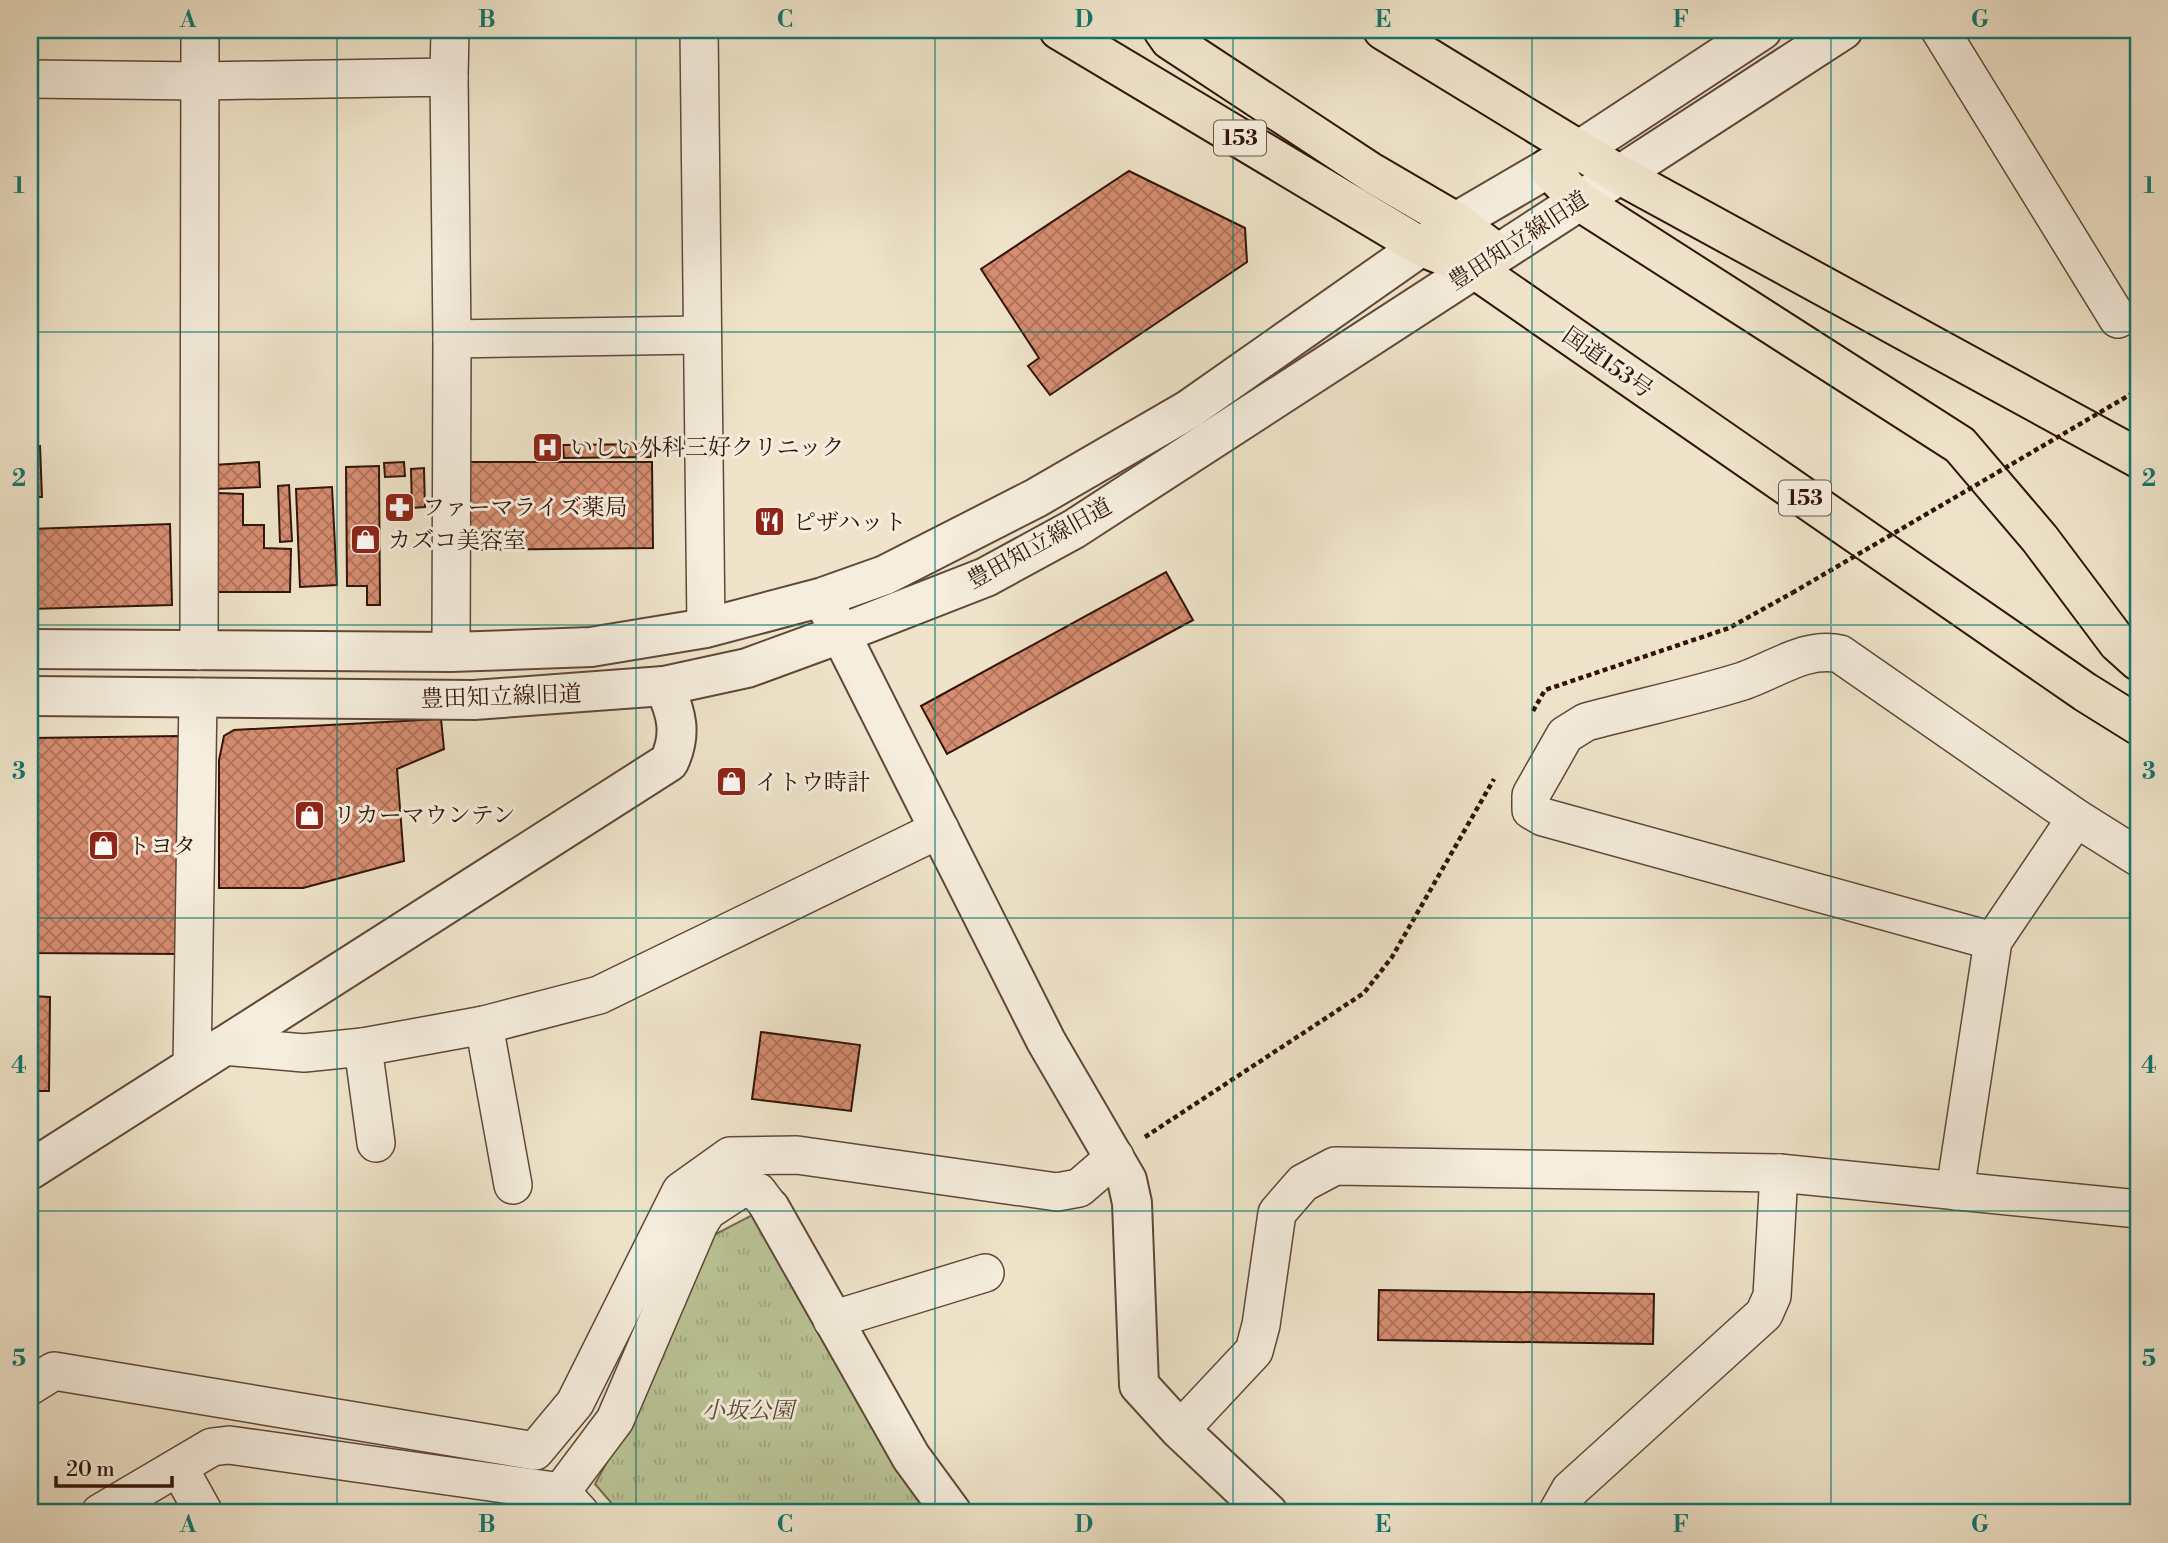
<svg xmlns="http://www.w3.org/2000/svg" width="2168" height="1543" font-family="'Libre Bodoni','Noto Serif JP',serif">
<style>
.grass{fill:url(#grass-tufts);stroke:#766c4f;stroke-width:2}
.building{fill:url(#building-cross-hatch);stroke:#311408;stroke-width:2}
.lines{fill:none;stroke-linecap:round;stroke-linejoin:round}
.minor-casing{stroke:#604838;stroke-width:40}
.tertiary-casing{stroke:#604838;stroke-width:42}
.trunk-casing{stroke:#311408;stroke-width:42}
.path{stroke:#311408;stroke-width:4.5;stroke-dasharray:5 3.5;stroke-linecap:butt}
.minor{stroke:#f5eddd;stroke-width:37}
.tertiary{stroke:#f5eddd;stroke-width:38}
.trunk{stroke:#efe4ca;stroke-width:38}
.path-bridge{stroke:#311408;stroke-width:4.5;stroke-dasharray:5 3.5;stroke-linecap:butt}
.grid{fill:none;stroke:#0f766e;stroke-width:2;stroke-opacity:0.55}
.labels{text-anchor:middle;stroke-width:6;stroke-linejoin:round;paint-order:stroke}
.shield{fill:#f5eddd;stroke:#6c5548;stroke-width:2}
.shield-label{font-size:21px;font-weight:bold;fill:#311408}
.street-label{font-size:23px;fill:#311408;stroke:#f5eddd}
.poi-label{font-size:23px;fill:#311408;stroke:#f5eddd;text-anchor:start}
.park-label{font-size:23px;font-style:italic;fill:#5a4933;stroke:#f5eddd}
.neatline{fill:none;stroke:#0f766e;stroke-width:2.5}
.grid-label{font-size:23px;text-anchor:middle;font-weight:bold;fill:#0f766e}
</style>
<defs>
<pattern id="grass-tufts" width="24" height="20" patternUnits="userSpaceOnUse" patternTransform="scale(1.75)"><rect width="24" height="20" fill="#bac496"/><path d="M3 7l-1-3M5 7V3M7 7l1-3M15 17l-1-3M17 17v-4M19 17l1-3" fill="none" stroke="#a0a880"/></pattern>
<pattern id="building-cross-hatch" width="8" height="8" patternUnits="userSpaceOnUse" patternTransform="scale(1.75)"><rect width="8" height="8" fill="#d68d71"/><path d="M0 0l8 8M0 8l8-8" fill="none" stroke="#ae725b"/></pattern>
</defs>
<rect width="100%" height="100%" fill="#efe4ca"/>
<filter id="stains"><feTurbulence type="fractalNoise" baseFrequency=".00286" numOctaves="4"/><feColorMatrix values="0 0 0 0 .2 0 0 0 0 .09 0 0 0 0 .02 0 0 0 .5 -.17"/></filter>
<radialGradient id="worn" r=".72"><stop offset=".6" stop-color="#630" stop-opacity="0"/><stop offset="1" stop-color="#630" stop-opacity=".3"/></radialGradient>
<path class="grass" d="M756 1213 934 1513H620L595 1484 631 1418 712 1236Z"/>
<g class="building">
<path d="M1129 171 1245 228 1247 262 1050 395 1028 366 1039 358 981 269Z"/>
<path d="M30 385H37L38 415H30Z"/>
<path d="M651 444V457L564 458 563 445Z"/>
<path d="M40 446 42 497H30V447Z"/>
<path d="M259 462 260 487 215 489 214 465Z"/>
<path d="M404 462 405 476 385 477 384 463Z"/>
<path d="M468 462H652L653 548 469 550Z"/>
<path d="M379 466 380 605H367V586H347L346 467Z"/>
<path d="M424 468 425 507 412 508 411 469Z"/>
<path d="M289 485 292 541 280 542 278 486Z"/>
<path d="M332 487 337 585 300 587 296 489Z"/>
<path d="M218 493 243 494V525H264V548L291 549 290 592H217Z"/>
<path d="M170 524 172 605 30 609V529Z"/>
<path d="M1166 572 1193 620 947 754 921 706Z"/>
<path d="M441 719 444 749 397 769 404 861 303 888H219V760L224 736 234 730Z"/>
<path d="M179 736 178 954 30 953V738Z"/>
<path d="M30 996 50 997 49 1091H38L37 1143H30Z"/>
<path d="M761 1032 860 1045 851 1111 752 1099Z"/>
<path d="M1379 1290 1654 1294 1653 1344 1378 1340Z"/>
</g>
<g class="lines">
<defs>
<g id="minor">
<path d="M699 30 706 628"/>
<path d="M1940 30 2118 319"/>
<path d="M449 77 450 30"/>
<path d="M30 79 200 81 449 77 452 339 700 335"/>
<path d="M199 651 200 30"/>
<path d="M451 652 452 339"/>
<path d="M1993 941 1543 817 1531 810V795L1565 735 1586 722C1638 708 1692 697 1743 681 1775 670 1807 646 1840 654L2076 818 2138 857"/>
<path d="M484 1025 513 1185"/>
<path d="M223 1046 304 1053 363 1047"/>
<path d="M192 1066 198 697"/>
<path d="M376 1143 363 1047 484 1025 599 995 940 829"/>
<path d="M1955 1191 1993 941 2076 818"/>
<path d="M832 1320 985 1273"/>
<path d="M30 1386 54 1371 535 1451 575 1403 681 1191 730 1156 797 1155 1057 1192 1079 1188 1115 1157"/>
<path d="M1180 1430 1254 1351 1261 1325 1277 1213 1303 1183 1335 1166 1779 1173 2138 1209"/>
<path d="M179 1468 204 1513"/>
<path d="M561 1492 615 1420 699 1224 707 1211 742 1188 758 1192 770 1208"/>
<path d="M100 1513 212 1447 229 1445 561 1492 580 1513"/>
<path d="M1557 1513 1570 1490 1764 1314 1772 1296 1779 1173"/>
</g>
<g id="tertiary">
<path d="M829 611 1046 1041 1127 1180 1132 1203 1139 1385 1180 1430 1268 1513"/>
<path d="M30 649 451 652 591 647 706 628 823 597 885 575 1036 498 1188 410 1456 222 1581 149 1762 30"/>
<path d="M30 696 474 700 664 686 747 668 840 634 986 577 1074 529 1843 30"/>
<path d="M30 1170 669 762C682 734 677 714 664 686"/>
<path d="M770 1208 911 1457 952 1513"/>
</g>
<g id="trunk">
<path d="M1059 30 1420 246 1473 268 2085 692 2138 725"/>
<path d="M1163 30 1170 40 1372 173 1456 222 1497 253"/>
<path d="M1383 30 1620 175 2138 458"/>
<path d="M1548 168 1579 201 1960 445 2040 539 2118 643 2138 661"/>
</g>
</defs>
<use href="#minor" class="minor-casing"/>
<use href="#tertiary" class="tertiary-casing"/>
<use href="#trunk" class="trunk-casing"/>
<g class="path">
<path d="M1533 711 1545 690 1729 628 1792 593"/>
<path d="M1145 1137 1364 993 1392 957 1494 779"/>
</g>
<use href="#minor" class="minor"/>
<use href="#tertiary" class="tertiary"/>
<use href="#trunk" class="trunk"/>
<path class="path-bridge" d="M1792 593 2138 390"/>
</g>
<path class="grid" d="M337 30V1513M636 30V1513M935 30V1513M1233 30V1513M1532 30V1513M1831 30V1513M30 332H2138M30 625H2138M30 918H2138M30 1211H2138"/>
<defs>
<symbol id="hospital-square" viewBox="-11 -11 22 22"><rect x="-9" y="-9" width="18" height="18" rx="4" fill="#8f2418" stroke="#f5eddd"/><path d="M-5-5h3v3.5h4V-5h3V5h-3V1.5h-4V5h-3Z" fill="#fff"/></symbol>
<symbol id="pharmacy-square" viewBox="-11 -11 22 22"><rect x="-9" y="-9" width="18" height="18" rx="4" fill="#8f2418" stroke="#f5eddd"/><path d="M-2-6h4v4h4v4h-4v4h-4v-4h-4v-4h4Z" fill="#fff"/></symbol>
<symbol id="restaurant-square" viewBox="-11 -11 22 22"><rect x="-9" y="-9" width="18" height="18" rx="4" fill="#8f2418" stroke="#f5eddd"/><path d="M-5-6h1v4h1v-4h1v4h1v-4h1v5L-1.5 .5V6h-2V.5L-5-1ZM5-6V6H3V1.5H1.5Q1.5-4 5-6Z" fill="#fff"/></symbol>
<symbol id="shop-square" viewBox="-11 -11 22 22"><rect x="-9" y="-9" width="18" height="18" rx="4" fill="#8f2418" stroke="#f5eddd"/><path d="M-5-2.5h2.3a2.7 3.5 0 0 1 5.4 0H5L5.5 6h-11ZM-1.5-2.5h3a1.5 2.3 0 0 0-3 0Z" fill="#fff"/></symbol>
</defs>
<g fill-rule="evenodd">
<use href="#hospital-square" x="530" y="430" width="35" height="35"/>
<use href="#pharmacy-square" x="382" y="490" width="35" height="35"/>
<use href="#restaurant-square" x="752" y="504" width="35" height="35"/>
<use href="#shop-square" x="348" y="522" width="35" height="35"/>
<use href="#shop-square" x="714" y="764" width="35" height="35"/>
<use href="#shop-square" x="292" y="798" width="35" height="35"/>
<use href="#shop-square" x="86" y="828" width="35" height="35"/>
</g>
<g class="labels">
<g class="shield">
<rect x="1214" y="120.5" width="52" height="35" rx="5"/>
<rect x="1779" y="480.5" width="52" height="35" rx="5"/>
</g>
<g class="shield-label">
<text x="1240" y="145">153</text>
<text x="1805" y="505">153</text>
</g>
<g class="street-label">
<text transform="translate(1518 240) rotate(-33)" y="8">豊田知立線旧道</text>
<text transform="translate(1608 362) rotate(35)" y="8">国道153号</text>
<text transform="translate(1039 543) rotate(-29)" y="8">豊田知立線旧道</text>
<text transform="translate(501 696) rotate(-2)" y="8">豊田知立線旧道</text>
</g>
<g class="poi-label">
<text x="570" y="455">いしい外科三好クリニック</text>
<text x="422" y="515">ファーマライズ薬局</text>
<text x="793" y="530">ピザハット</text>
<text x="388" y="548">カズコ美容室</text>
<text x="755" y="790">イトウ時計</text>
<text x="333" y="823">リカーマウンテン</text>
<text x="127" y="854">トヨタ</text>
</g>
<g class="park-label">
<text x="748" y="1418">小坂公園</text>
</g>
</g>
<rect width="2168" height="1543" fill="none" stroke="#efe4ca" stroke-width="77"/>
<path d="M56 1476v10h116v-10" fill="none" stroke="#311408" stroke-width="3.5"/>
<text x="66" y="1476" font-size="21" fill="#311408" stroke="#f5eddd" stroke-width="5" paint-order="stroke">20 m</text>
<rect x="38" y="38" width="2092" height="1466" class="neatline"/>
<g class="grid-label">
<text x="188" y="27">A</text>
<text x="487" y="27">B</text>
<text x="785" y="27">C</text>
<text x="1084" y="27">D</text>
<text x="1383" y="27">E</text>
<text x="1681" y="27">F</text>
<text x="1980" y="27">G</text>
<text x="19" y="193">1</text>
<text x="2149" y="193">1</text>
<text x="19" y="486">2</text>
<text x="2149" y="486">2</text>
<text x="19" y="779">3</text>
<text x="2149" y="779">3</text>
<text x="19" y="1073">4</text>
<text x="2149" y="1073">4</text>
<text x="19" y="1366">5</text>
<text x="2149" y="1366">5</text>
<text x="188" y="1532">A</text>
<text x="487" y="1532">B</text>
<text x="785" y="1532">C</text>
<text x="1084" y="1532">D</text>
<text x="1383" y="1532">E</text>
<text x="1681" y="1532">F</text>
<text x="1980" y="1532">G</text>
</g>
<rect width="100%" height="100%" filter="url(#stains)"/>
<rect width="100%" height="100%" fill="url(#worn)"/>
</svg>
